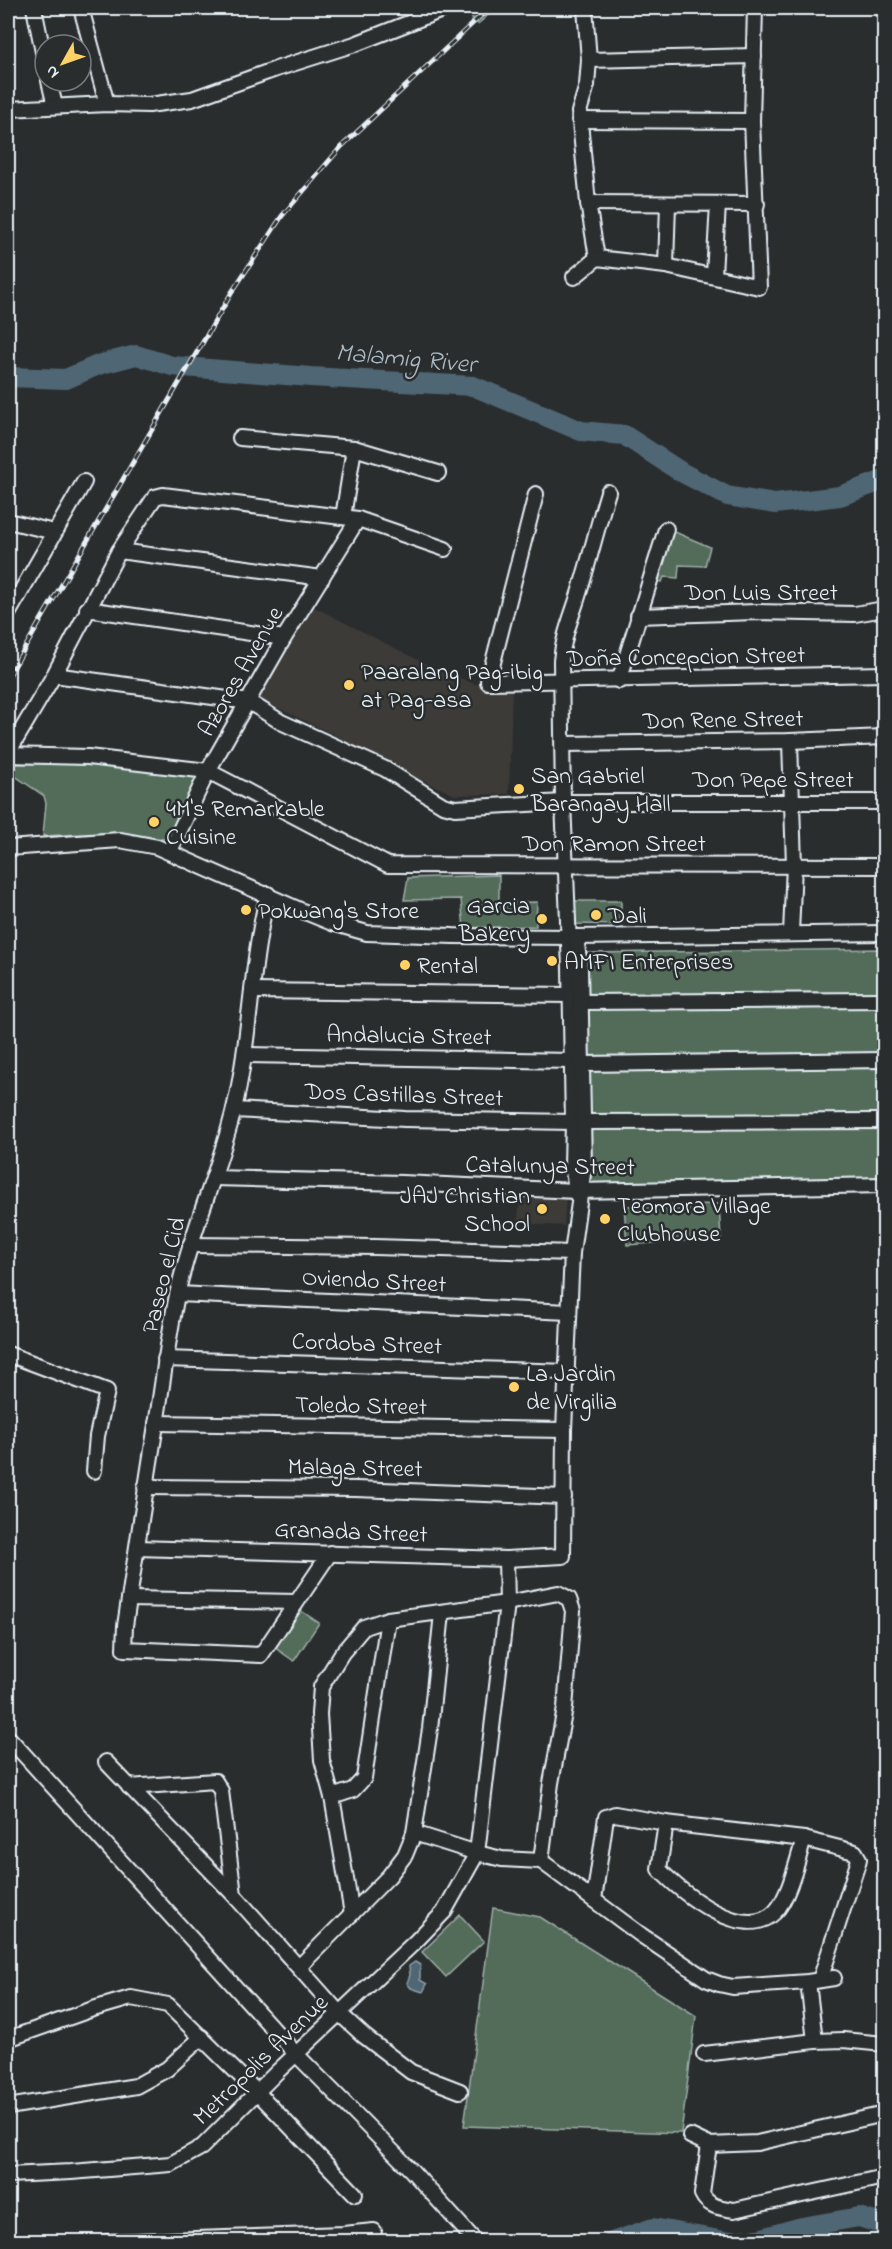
<svg xmlns="http://www.w3.org/2000/svg" width="892" height="2249" font-family="'Indie Flower',sans-serif">
<style>
.built{fill:#3d3a38}
.green{fill:#536c5a;stroke:#9eaea9;stroke-width:1.5}
.water{fill:#4f6674;stroke:#8c9ea9;stroke-width:1.5}
.lines{fill:none;stroke-linecap:round;stroke-linejoin:round}
.river{stroke:#4f6674;stroke-width:20}
.minor-casing{stroke:#e8f1f8;stroke-width:18}
.minor{stroke:#2a2d2e;stroke-width:14}
.rail-casing{stroke:#e8f1f8;stroke-width:5}
.rail{stroke:#2a2d2e;stroke-width:3;stroke-dasharray:9;stroke-linecap:butt}
.poi-dot{fill:#ffd166;stroke:#2a2d2e;stroke-width:2}
.labels{text-anchor:middle;stroke-width:5;stroke-linejoin:round;paint-order:stroke}
.street-label{font-size:24px;fill:#e8f1f8;stroke:#2a2d2e}
.poi-label{font-size:24px;fill:#e8f1f8;stroke:#2a2d2e;text-anchor:start}
.water-label{font-size:26px;font-style:italic;fill:#abb9c3;stroke:#2a2d2e}
</style>
<rect width="100%" height="100%" fill="#2a2d2e"/>
<filter id="ink" filterUnits="userSpaceOnUse"><feTurbulence type="fractalNoise" baseFrequency=".0167" numOctaves="2"/><feDisplacementMap in="SourceGraphic" scale="12" xChannelSelector="R" yChannelSelector="G"/><feConvolveMatrix kernelMatrix="1 2 1 2 8 2 1 2 1" color-interpolation-filters="sRGB"/></filter>
<g filter="url(#ink)">
<g class="built">
<path d="M312 606 438 670 486 688 512 689 509 794 455 795 388 765 339 737 259 699Z"/>
<path d="M520 1192 566 1196 564 1226 518 1223Z"/>
</g>
<g class="green">
<path d="M467 8H496L478 24 464 10Z"/>
<path d="M670 530 710 547 705 566 679 565 678 578 664 577 662 582 653 579Z"/>
<path d="M72 763 160 770 198 776 200 781 170 837 163 839 122 832 43 836 46 803 44 796 8 771 11 764Z"/>
<path d="M499 875V903L537 902 536 926 464 928 461 899 404 900 408 878Z"/>
<path d="M575 901H621V925L574 924Z"/>
<path d="M884 949V1182L587 1186 588 953Z"/>
<path d="M719 1204 721 1238 627 1245 624 1206Z"/>
<path d="M297 1608 319 1623 294 1661 271 1645Z"/>
<path d="M493 1908 540 1917 696 2016 681 2133 464 2126Z"/>
<path d="M460 1915 484 1941 446 1977 422 1952Z"/>
</g>
<path class="water" d="M415 1962 420 1965V1980L427 1984 423 1992 411 1988 407 1983 410 1975 409 1966Z"/>
<g class="lines">
<g class="river">
<path d="M8 377 66 379 98 365 136 355 172 366 311 377 473 386 581 431 624 435 681 472 727 496 775 504 840 496 884 480"/>
<path d="M612 2242 653 2228 725 2241 759 2239 802 2227 859 2217 884 2225"/>
</g>
<defs>
<g id="minor">
<path d="M34 8 45 62"/>
<path d="M81 8 107 104"/>
<path d="M585 8 589 60 587 85 579 112 588 203 597 258"/>
<path d="M589 60 754 56"/>
<path d="M49 81 55 106"/>
<path d="M8 109 107 104 149 105 192 99 276 69 355 44 447 8"/>
<path d="M579 120 752 121"/>
<path d="M588 203 757 204"/>
<path d="M666 266 668 204"/>
<path d="M714 275 718 204"/>
<path d="M574 277 597 258 666 266 759 287 752 121 755 8"/>
<path d="M240 438 354 448 438 473"/>
<path d="M536 494 488 682 884 674"/>
<path d="M343 517 354 448"/>
<path d="M8 521 54 532"/>
<path d="M119 551 322 578"/>
<path d="M87 609 284 638"/>
<path d="M8 614 84 482"/>
<path d="M638 616 756 612 855 614 884 609"/>
<path d="M54 675 249 702 281 722 385 769 443 805 455 808 563 802H884"/>
<path d="M619 681 666 529"/>
<path d="M790 741 794 865 791 933"/>
<path d="M563 744 790 741 884 737"/>
<path d="M8 753 54 675 119 551 155 497 163 495 358 519 445 549"/>
<path d="M8 755 88 757 208 771 388 865 884 866"/>
<path d="M8 848 120 840 157 847 300 910 332 923 367 933 453 936 576 937 884 933"/>
<path d="M170 851 208 771 284 638 358 519"/>
<path d="M268 894C250 965 251 1038 234 1109 219 1172 191 1231 177 1295 168 1338 163 1381 156 1425 145 1492 135 1559 125 1626L124 1649 261 1655 330 1553"/>
<path d="M252 991 570 995"/>
<path d="M580 1002 884 1000"/>
<path d="M246 1055 572 1061"/>
<path d="M583 1064 884 1060"/>
<path d="M234 1110 405 1119 573 1122"/>
<path d="M583 1122 884 1121"/>
<path d="M214 1178 402 1183 576 1191 884 1185"/>
<path d="M577 1195 572 1165 573 1122 570 968 563 802 561 661C563 635 573 614 580 590 590 558 598 524 608 492"/>
<path d="M190 1245 375 1247 572 1253"/>
<path d="M178 1294 569 1312"/>
<path d="M8 1354 107 1391 97 1436 94 1471"/>
<path d="M165 1359 568 1372"/>
<path d="M156 1423 564 1430"/>
<path d="M145 1487 356 1489 564 1497"/>
<path d="M137 1548 506 1559 563 1556 564 1430 572 1253 584 1167 580 967 576 937"/>
<path d="M129 1599 296 1602"/>
<path d="M8 1737 296 2054 412 2171 476 2242"/>
<path d="M106 1762 234 1895 340 2014 364 2036 411 2072 460 2091"/>
<path d="M129 1787 215 1781 221 1791 234 1895"/>
<path d="M332 1797 353 1790 364 1778 388 1619"/>
<path d="M666 1823 659 1869C681 1893 744 1943 775 1912 789 1898 798 1858 804 1839"/>
<path d="M414 1833 477 1853 502 1859 541 1861 641 1935 706 1979 719 1984 733 1987 808 1982 834 1978"/>
<path d="M594 1900 606 1817 615 1814 666 1823 804 1839 855 1852 859 1859 858 1863 820 1980"/>
<path d="M352 1914 332 1797 322 1760 319 1714 321 1687 342 1653 364 1627 388 1619 507 1603 558 1593 569 1599 573 1611 565 1708 551 1783 541 1861"/>
<path d="M299 1967 389 1876 405 1855 414 1833 430 1729 442 1613"/>
<path d="M808 1982 815 2041"/>
<path d="M8 2039 93 2009 131 1998 168 2005 257 2092 355 2194"/>
<path d="M704 2054 815 2041 843 2040 884 2044"/>
<path d="M8 2107 136 2086 167 2069 202 2037"/>
<path d="M690 2136 709 2145 757 2143 884 2114"/>
<path d="M709 2145 702 2194C708 2207 721 2208 734 2210L884 2177"/>
<path d="M8 2175 71 2172 171 2164 202 2147 278 2071 416 1941 444 1912 477 1853 507 1603 506 1559"/>
<path d="M106 2242 343 2234 374 2231"/>
</g>
</defs>
<use href="#minor" class="minor-casing"/>
<use href="#minor" class="minor"/>
<defs>
<path id="rail" d="M8 677 232 292 282 216 341 147 489 8"/>
</defs>
<use href="#rail" class="rail-casing"/>
<use href="#rail" class="rail"/>
</g>
</g>
<g class="poi-dot">
<circle cx="349" cy="685" r="6"/>
<circle cx="519" cy="789" r="6"/>
<circle cx="154" cy="822" r="6"/>
<circle cx="246" cy="910" r="6"/>
<circle cx="596" cy="915" r="6"/>
<circle cx="542" cy="919" r="6"/>
<circle cx="552" cy="961" r="6"/>
<circle cx="405" cy="965" r="6"/>
<circle cx="542" cy="1209" r="6"/>
<circle cx="605" cy="1219" r="6"/>
<circle cx="514" cy="1387" r="6"/>
</g>
<g class="labels">
<g class="street-label">
<text x="761" y="600">Don Luis Street</text>
<text transform="translate(686 656) rotate(-1)" y="8">Doña Concepcion Street</text>
<text transform="translate(240 671) rotate(-60)" y="8">Azores Avenue</text>
<text transform="translate(723 719) rotate(-1)" y="8">Don Rene Street</text>
<text x="773" y="787">Don Pepe Street</text>
<text x="614" y="851">Don Ramon Street</text>
<text transform="translate(409 1035) rotate(1)" y="8">Andalucia Street</text>
<text transform="translate(404 1094) rotate(2)" y="8">Dos Castillas Street</text>
<text transform="translate(550 1165) rotate(1)" y="8">Catalunya Street</text>
<text transform="translate(163 1275) rotate(-76)" y="8">Paseo el Cid</text>
<text transform="translate(374 1280) rotate(3)" y="8">Oviendo Street</text>
<text transform="translate(367 1343) rotate(2)" y="8">Cordoba Street</text>
<text transform="translate(361 1405) rotate(1)" y="8">Toledo Street</text>
<text transform="translate(355 1467) rotate(1)" y="8">Malaga Street</text>
<text transform="translate(351 1531) rotate(2)" y="8">Granada Street</text>
<text transform="translate(260 2059) rotate(-44)" y="8">Metropolis Avenue</text>
</g>
<g class="poi-label">
<text x="361" y="679">Paaralang Pag-ibig<tspan x="361" dy="28">at Pag-asa</tspan></text>
<text x="531" y="783">San Gabriel<tspan x="531" dy="28">Barangay Hall</tspan></text>
<text x="166" y="816">4M's Remarkable<tspan x="166" dy="28">Cuisine</tspan></text>
<text x="530" y="913" text-anchor="end">Garcia<tspan x="530" dy="28">Bakery</tspan></text>
<text x="258" y="918">Pokwang's Store</text>
<text x="608" y="923">Dali</text>
<text x="564" y="969">AMFI Enterprises</text>
<text x="417" y="973">Rental</text>
<text x="530" y="1203" text-anchor="end">JAJ Christian<tspan x="530" dy="28">School</tspan></text>
<text x="617" y="1213">Teomora Village<tspan x="617" dy="28">Clubhouse</tspan></text>
<text x="526" y="1381">La Jardin<tspan x="526" dy="28">de Virgilia</tspan></text>
</g>
<g class="water-label">
<text transform="translate(406 357) rotate(5)" y="9">Malamig River</text>
</g>
</g>
<rect width="892" height="2249" fill="none" stroke="#2a2d2e" stroke-width="30"/>
<rect x="15" y="15" width="862" height="2219" fill="none" stroke="#e8f1f8" stroke-width="2" filter="url(#ink)"/>
<g transform="translate(63 63) rotate(230)"><circle r="28" fill="#2a2d2e" stroke="#767b7f" stroke-width="1.5"/>
<path d="M0-4.5L10 22L0 15L-10 22Z" fill="#ffd166"/>
<text y="-9" font-size="16" font-weight="bold" text-anchor="middle" fill="#e8f1f8">N</text>
</g>
</svg>
